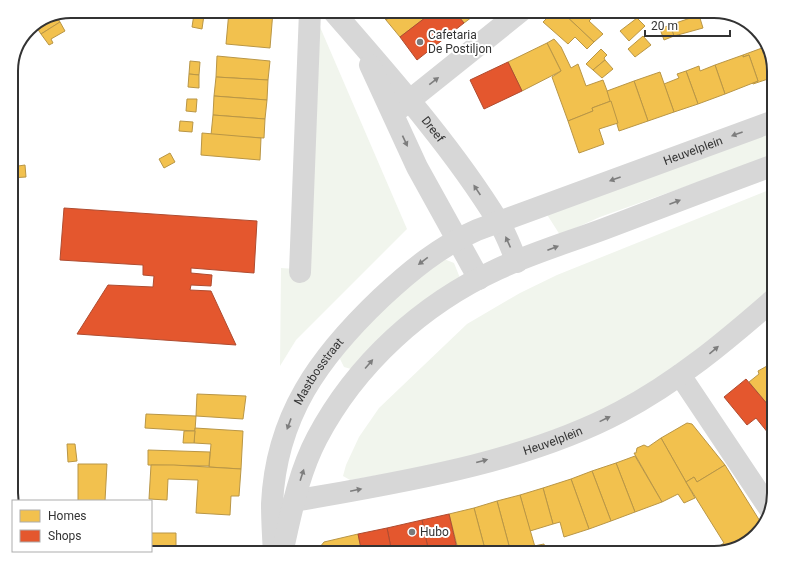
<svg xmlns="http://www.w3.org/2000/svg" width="785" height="564" font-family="Roboto,sans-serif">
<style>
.green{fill:#f1f5ed}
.homes{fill:#f2c14e;stroke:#b99646}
.shops{fill:#e4572e;stroke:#af4c30}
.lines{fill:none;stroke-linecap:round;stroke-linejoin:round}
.minor{stroke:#d7d7d7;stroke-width:22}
.tertiary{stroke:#d7d7d7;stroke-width:22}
.oneway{fill:#7d7d7d}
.poi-dot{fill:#7a7a7a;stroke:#fff;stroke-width:1.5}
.labels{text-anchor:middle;stroke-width:4;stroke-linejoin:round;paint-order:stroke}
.poi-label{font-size:12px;fill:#333;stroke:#fff;text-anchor:start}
.street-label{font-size:12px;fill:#333;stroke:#fff}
.rim{fill:none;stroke:#333;stroke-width:2}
</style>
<rect width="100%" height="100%" fill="#fff"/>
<g class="green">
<path d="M320 27 407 229 296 340 280 366 281 268 310 270Z"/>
<path d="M774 130V155L600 217 560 235 546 213Z"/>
<path d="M774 188V285L718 340 620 404 561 430 483 453 403 471 350 480 343 476 346 465 359 437 379 408 467 324 520 293 557 275Z"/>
<path d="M444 259 454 263 460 278 351 369 344 367 340 359 341 354 396 296Z"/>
</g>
<g class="homes">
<path d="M229 11H273L270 48 226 44Z"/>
<path d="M379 11H398L386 20Z"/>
<path d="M398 11H434L400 37 386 20Z"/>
<path d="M454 11H480L464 23Z"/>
<path d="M554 11H561L594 42 587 49 575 37 568 44 543 22Z"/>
<path d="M561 11H593L596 14 589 21 603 34 594 42Z"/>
<path d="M650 11H664L657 17Z"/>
<path d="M670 11H697L678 18Z"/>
<path d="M194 14 204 15 202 29 192 27Z"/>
<path d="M699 15 703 28 674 36 670 25Z"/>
<path d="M56 16 60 22 41 34 37 28 41 26 39 23Z"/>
<path d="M637 18 645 26 629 41 620 31Z"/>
<path d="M60 22 65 31 51 39 53 43 49 45 41 34Z"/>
<path d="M670 25 674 36 664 40 660 29Z"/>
<path d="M643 36 651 45 635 57 628 49Z"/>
<path d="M554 39 561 47 571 68 578 64 586 86 603 80 611 101 592 108 593 111 568 121 552 77 561 71 547 43Z"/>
<path d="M766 42 774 71V77L753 84 752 83 758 81 749 55 743 57V55L762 48 761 44Z"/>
<path d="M547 43 561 71 522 91 508 62Z"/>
<path d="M601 49 607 55 604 58 605 60 593 70 586 64Z"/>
<path d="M743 55V57L749 55 758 81 725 94 715 65Z"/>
<path d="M217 56 270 61 268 80 216 77Z"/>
<path d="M605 60 613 69 602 78 593 70Z"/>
<path d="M190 61 200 62 199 75 189 74Z"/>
<path d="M715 65 725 94 698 104 686 71 699 66 700 71Z"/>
<path d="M686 71 698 104 674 112 664 84 679 78 677 74Z"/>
<path d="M660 72 674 112 648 121 634 81Z"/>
<path d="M189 74 199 75V88L188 87Z"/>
<path d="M216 77 268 80 267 100 214 96Z"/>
<path d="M634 81 648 121 619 131 607 91Z"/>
<path d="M214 96 267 100 265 119 213 115Z"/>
<path d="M187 99H197L196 112 186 111Z"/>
<path d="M611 101 618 123 599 129 604 144 579 153 568 121 593 111 592 108Z"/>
<path d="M213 115 265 119 264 138 211 135Z"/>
<path d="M180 121 193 122 192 132 179 131Z"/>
<path d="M202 133 261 138 260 160 201 155Z"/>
<path d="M170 153 175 162 164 168 159 159Z"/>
<path d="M25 165 26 177 11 178V167Z"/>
<path d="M774 360V374L767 366Z"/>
<path d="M767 366 774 374V412L749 382 759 374 758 371Z"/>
<path d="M197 394 246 396 243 419 196 416Z"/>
<path d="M146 414 196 416 195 431 145 428Z"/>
<path d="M687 423 692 424 725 465 697 482 694 477 686 482 661 438Z"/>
<path d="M195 428 243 431 241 469 209 467 211 444 194 443Z"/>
<path d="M184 431H195L194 443H183Z"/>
<path d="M661 438 695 498 684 503 678 494 662 502 634 453H636L637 448 644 445 648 447Z"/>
<path d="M67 444H75L77 461 68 462Z"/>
<path d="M148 450 210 452 209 466 148 465Z"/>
<path d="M635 456 662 502 635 512 616 463Z"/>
<path d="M616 463 635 512 611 521 592 471Z"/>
<path d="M78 464H107L105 501H78Z"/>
<path d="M151 465H174L241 469 239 496H231L230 515 196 513 198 480 168 479 167 500 149 499Z"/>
<path d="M725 465 763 526 754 536 733 549 724 551 721 545 724 543 686 482 694 477 697 482Z"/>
<path d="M592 471 611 521 589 529 571 479Z"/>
<path d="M571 479 589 529 564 537 560 522 553 524 543 488Z"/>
<path d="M543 488 553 524 530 531 520 495Z"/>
<path d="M520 495 535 547 520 551 521 553H511L497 501Z"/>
<path d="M497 501 511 553H486L474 508Z"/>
<path d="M474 508 486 553H459L449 514Z"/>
<path d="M151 533H176V553H76V551H151Z"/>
<path d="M358 534 362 553H319L320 547 324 542Z"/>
<path d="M544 544 546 553H536L534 546Z"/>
<path d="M690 546 693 553H674Z"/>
</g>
<g class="shops">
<path d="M434 11H454L464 23 417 60 400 37Z"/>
<path d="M508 62 522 91 484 109 470 80Z"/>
<path d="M64 208 257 221 254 273 191 268V273L212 275 211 286 191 285 190 290 211 291 236 345 77 334 108 285 153 287 154 276 143 275V265L60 260Z"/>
<path d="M746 379 774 412V444L771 441 773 439 756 418 747 425 724 397Z"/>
<path d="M449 514 458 553H429L422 520Z"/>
<path d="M422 520 429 553H392L387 528Z"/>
<path d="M387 528 392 553H362L358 534Z"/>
</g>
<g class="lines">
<g class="minor">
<path d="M395 112 521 11"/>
<path d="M300 272 310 11"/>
<path d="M680 375 769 508"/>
<path id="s1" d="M294 501C401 482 524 463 620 412 677 382 726 341 774 299"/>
</g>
<g class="tertiary">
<path id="s2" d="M333 11C391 78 451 145 498 221 506 233 511 248 517 262"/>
<path d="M370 65 417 167 479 279"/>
<path id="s3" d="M274 553C273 537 272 520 272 504 276 416 319 357 381 298 410 271 440 246 477 230L774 121"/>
<path d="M282 553C291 514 298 474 317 438 356 364 422 304 498 269 532 253 569 242 604 229 661 207 717 186 774 165"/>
</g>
</g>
<defs><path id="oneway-solid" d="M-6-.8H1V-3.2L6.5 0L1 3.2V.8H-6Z"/></defs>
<g class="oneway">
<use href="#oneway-solid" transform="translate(434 81) rotate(-38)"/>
<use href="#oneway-solid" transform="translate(737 134) rotate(160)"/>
<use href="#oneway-solid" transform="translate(405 141) rotate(65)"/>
<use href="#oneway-solid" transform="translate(615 179) rotate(160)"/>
<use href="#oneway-solid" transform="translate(477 190) rotate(-124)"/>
<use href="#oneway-solid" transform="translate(675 202) rotate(-21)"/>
<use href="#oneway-solid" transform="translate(508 242) rotate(-114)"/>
<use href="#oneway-solid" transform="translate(553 248) rotate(-21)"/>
<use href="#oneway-solid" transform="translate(423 261) rotate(143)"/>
<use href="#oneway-solid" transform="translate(714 350) rotate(-40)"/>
<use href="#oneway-solid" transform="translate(369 364) rotate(-49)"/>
<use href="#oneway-solid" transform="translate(605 419) rotate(-26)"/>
<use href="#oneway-solid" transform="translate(289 424) rotate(110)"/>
<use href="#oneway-solid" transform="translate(482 461) rotate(-15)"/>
<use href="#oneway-solid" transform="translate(302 475) rotate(-72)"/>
<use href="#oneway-solid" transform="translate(356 490) rotate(-12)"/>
</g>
<g class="poi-dot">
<circle cx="420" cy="42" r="4"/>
<circle cx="412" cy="532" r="4"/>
</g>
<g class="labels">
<g class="poi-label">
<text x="428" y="39">Cafetaria<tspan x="428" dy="14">De Postiljon</tspan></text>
<text x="420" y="536">Hubo</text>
</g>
<g class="street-label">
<text dy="4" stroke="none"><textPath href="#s2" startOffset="155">Dreef</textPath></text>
<text dy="4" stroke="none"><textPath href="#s3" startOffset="637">Heuvelplein</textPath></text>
<text dy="4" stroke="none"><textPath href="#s3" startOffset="192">Mastbosstraat</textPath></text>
<text dy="4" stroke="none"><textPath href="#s1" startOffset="266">Heuvelplein</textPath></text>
</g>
</g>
<path d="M0 0H785V564H0ZM71 18H714A53 53 0 0 1 767 71V493A53 53 0 0 1 714 546H71A53 53 0 0 1 18 493V71A53 53 0 0 1 71 18Z" fill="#fff" fill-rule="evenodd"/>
<path class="rim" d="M71 18H714A53 53 0 0 1 767 71V493A53 53 0 0 1 714 546H71A53 53 0 0 1 18 493V71A53 53 0 0 1 71 18Z"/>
<rect x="12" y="500" width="140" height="52" fill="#ffffff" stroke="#adadad"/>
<rect x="20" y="510" width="20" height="12" fill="#f2c14e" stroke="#adadad"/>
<text x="48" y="520" font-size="12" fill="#333333">Homes</text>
<rect x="20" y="530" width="20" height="12" fill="#e4572e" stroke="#adadad"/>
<text x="48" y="540" font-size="12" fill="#333333">Shops</text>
<path d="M645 30v6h85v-6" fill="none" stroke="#333333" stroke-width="2"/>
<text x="651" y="30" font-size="12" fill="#333333" stroke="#ffffff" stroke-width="3" paint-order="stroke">20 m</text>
</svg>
